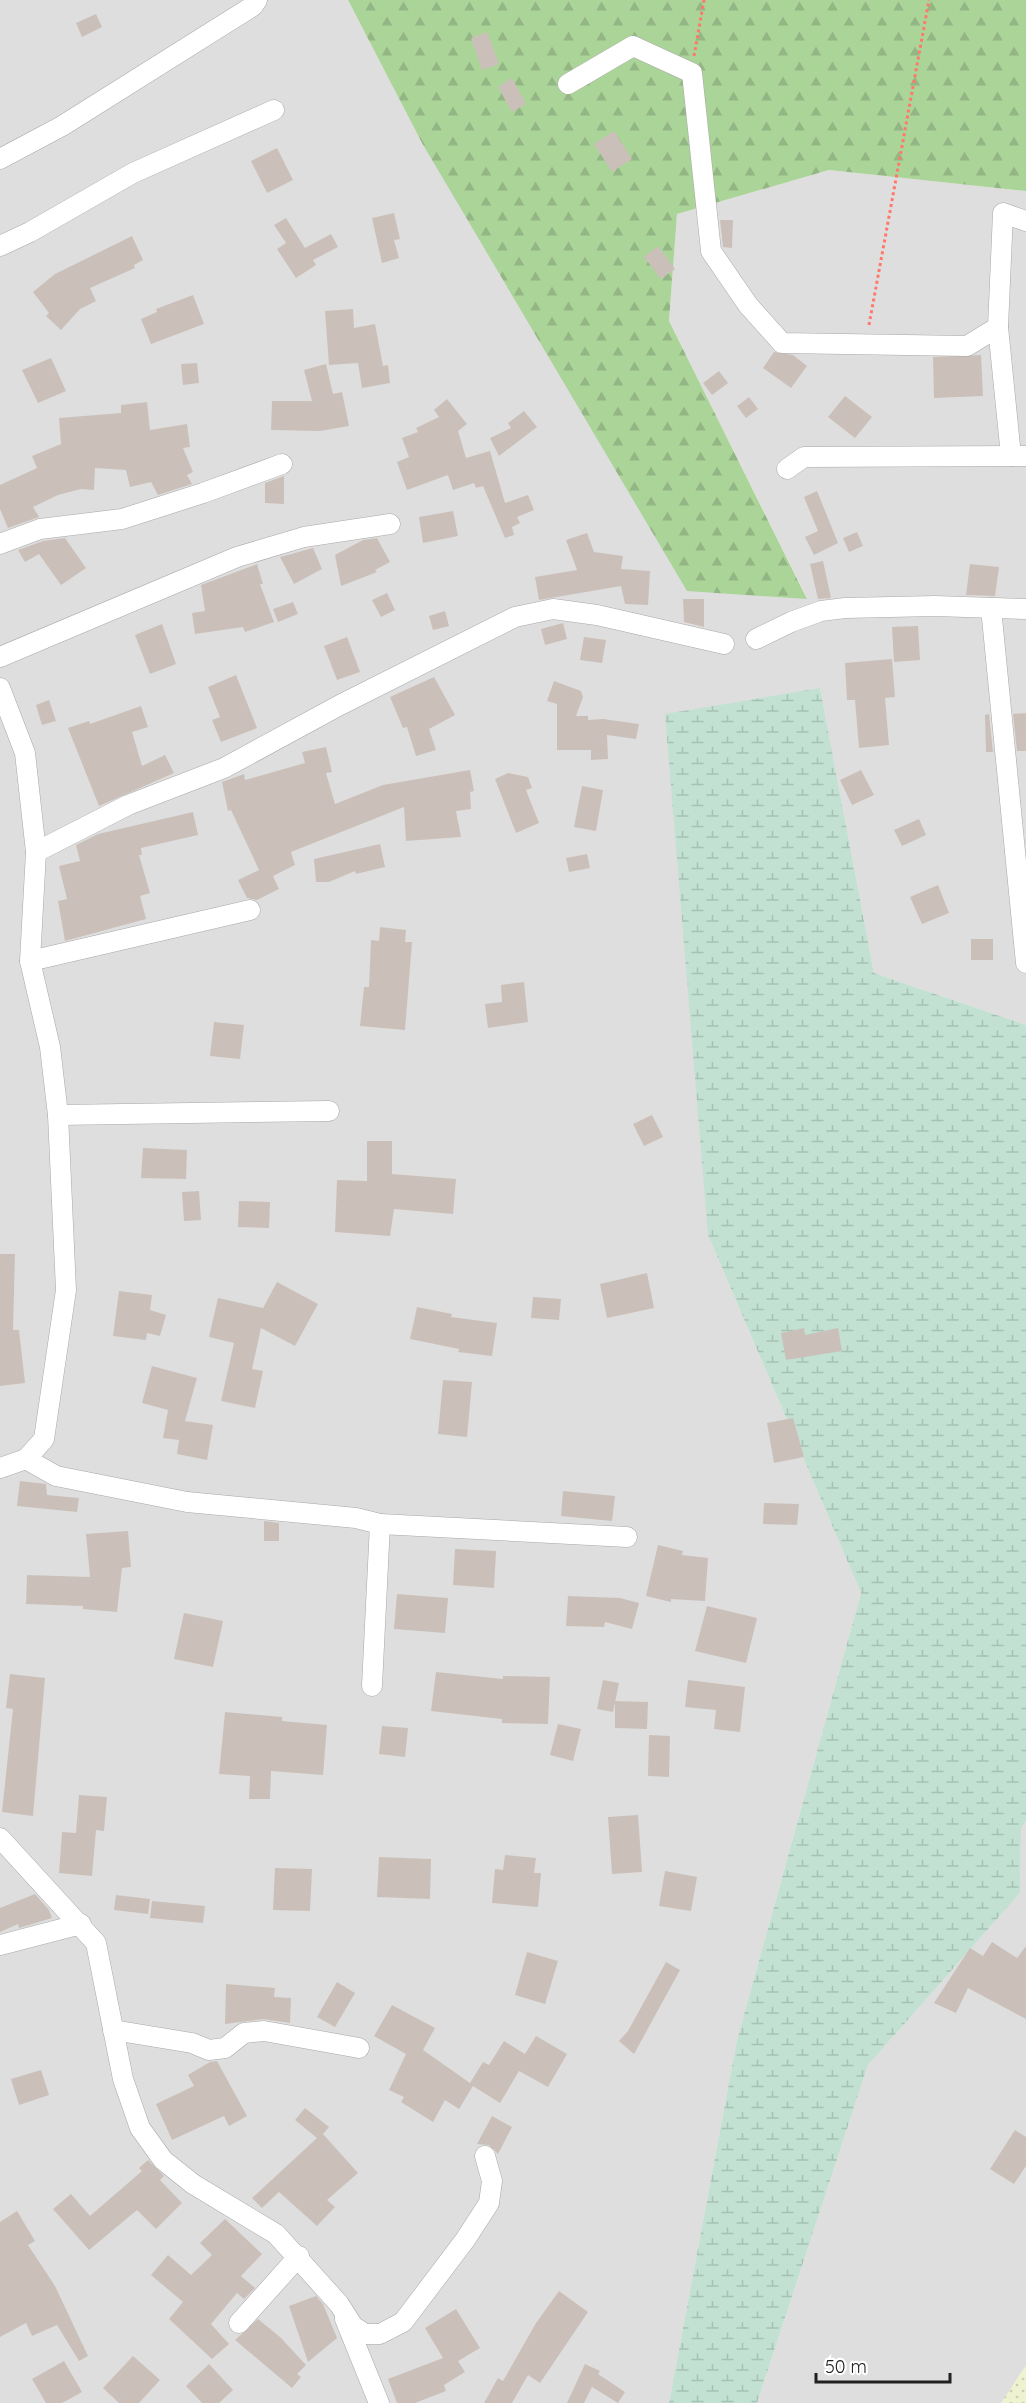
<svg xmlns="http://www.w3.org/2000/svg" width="1026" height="2403" font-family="Quicksand,sans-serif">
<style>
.residential{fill:#dfdede}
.farmland{fill:url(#farmland-dots)}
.forest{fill:url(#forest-firs)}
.wetland{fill:url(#wetland-marsh)}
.building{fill:#cac0b9}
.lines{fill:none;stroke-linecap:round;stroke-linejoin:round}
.street-casing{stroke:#a8a8a8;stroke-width:21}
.path{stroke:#ff786b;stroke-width:3;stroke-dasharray:3 3;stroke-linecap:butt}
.street{stroke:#fff;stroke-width:20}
</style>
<defs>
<pattern id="farmland-dots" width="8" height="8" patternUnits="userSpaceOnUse" patternTransform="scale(1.5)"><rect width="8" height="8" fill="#eff2d1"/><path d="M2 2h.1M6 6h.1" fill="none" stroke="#cdcfb3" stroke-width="1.8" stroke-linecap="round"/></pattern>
<pattern id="forest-firs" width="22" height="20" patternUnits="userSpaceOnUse" patternTransform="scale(1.5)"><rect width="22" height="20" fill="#abd499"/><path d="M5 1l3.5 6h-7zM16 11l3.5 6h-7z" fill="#93b684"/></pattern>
<pattern id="wetland-marsh" width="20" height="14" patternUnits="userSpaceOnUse" patternTransform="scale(1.5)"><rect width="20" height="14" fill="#c2e1d3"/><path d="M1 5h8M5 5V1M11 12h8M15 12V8" fill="none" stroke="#a6c1b5"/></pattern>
</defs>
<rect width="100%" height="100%" fill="#f2eee7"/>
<g class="residential">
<path d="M0 0H348L422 143 807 598 669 321 677 214 829 170 1026 191V1025L874 973 820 688 708 1235 861 1593 737 2040 669 2403H0Z"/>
<path d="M1026 1821V2403H757L868 2065 1020 1893 1021 1828Z"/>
</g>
<path class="farmland" d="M1026 2365V2403H1001Z"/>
<path class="forest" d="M348 0H1026V191L829 170 677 214 669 321 807 599 687 591 422 143Z"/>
<path class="wetland" d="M820 688 874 973 1026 1025V1821L1021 1828 1020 1893 868 2065 757 2403H669L737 2040 861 1593 708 1235 665 714Z"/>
<g class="building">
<path d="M96 14 102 27 82 37 76 23Z"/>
<path d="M487 32 499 64 482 70 471 38Z"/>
<path d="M512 78 526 104 512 112 498 87Z"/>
<path d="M614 131 632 159 612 172 594 144Z"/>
<path d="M277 148 293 180 267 193 251 161Z"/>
<path d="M394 213 400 239 394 240 399 258 382 263 372 218Z"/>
<path d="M286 218 305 248 331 234 338 247 313 260 316 265 296 278 277 249 286 243 274 225Z"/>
<path d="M720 220H733L732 248 723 247Z"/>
<path d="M132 236 143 260 134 265 135 268 90 288 96 301 80 309 61 330 46 316 49 313 33 292 55 274Z"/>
<path d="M658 246 675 269 661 279 644 257Z"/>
<path d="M193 295 204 324 151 344 141 319 157 312 156 309Z"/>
<path d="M353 309 354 328 375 324 383 366 388 365 390 383 362 388 358 363 329 365 325 311Z"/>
<path d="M774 352 793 355 807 366 791 388 763 368Z"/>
<path d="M981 355 983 396 934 398 933 357Z"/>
<path d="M51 358 66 391 38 403 22 370Z"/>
<path d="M197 363 199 383 183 385 181 364Z"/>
<path d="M326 364 333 394 342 392 349 426 320 431 271 430 272 401H312L304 370Z"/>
<path d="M719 371 728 383 712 395 703 383Z"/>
<path d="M845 396 872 417 855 438 828 417Z"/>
<path d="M749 397 758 409 746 418 737 406Z"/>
<path d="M447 399 467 424 458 431 466 458 490 451 505 503 528 495 534 510 517 517 520 523 512 527 514 535 505 538 483 486 476 488 474 483 453 490 448 475 407 490 397 462 409 457 402 438 418 432 416 428 439 417 434 410Z"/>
<path d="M147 402 150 430 187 424 190 447 183 448 193 472 187 475 192 484 158 495 151 482 130 487 126 470 95 468 94 490 81 489 58 495 33 507 39 517 8 528 0 509V485L37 468 32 456 61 444 59 418 121 413V405Z"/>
<path d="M524 411 537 427 499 456 490 438 511 428 508 423Z"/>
<path d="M284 476V504L265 503V483Z"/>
<path d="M817 491 838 543 814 555 805 537 818 531 804 497Z"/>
<path d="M453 511 458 536 423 543 419 517Z"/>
<path d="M857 532 863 546 849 552 843 538Z"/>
<path d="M587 533 594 552 623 556 621 569 650 571 648 605 625 604 621 586 539 600 535 577 577 570 566 540Z"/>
<path d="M65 538 86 568 61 585 39 554 25 562 18 550 43 541Z"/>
<path d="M377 538 390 562 375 570 377 572 341 586 335 555 363 540Z"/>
<path d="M313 548 322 569 294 584 280 557Z"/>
<path d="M823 561 831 598 818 599 810 564Z"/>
<path d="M257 564 263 584H260L274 622 245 632 243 627 195 634 192 613 205 611 201 585Z"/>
<path d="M970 564 999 567 995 596 966 595Z"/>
<path d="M387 593 395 610 381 617 372 600Z"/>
<path d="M683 599H704V627L684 622Z"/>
<path d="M293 602 298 614 278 622 273 609Z"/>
<path d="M445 611 449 626 433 630 429 616Z"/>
<path d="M563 623 567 639 545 645 541 629Z"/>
<path d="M162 624 176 664 150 674 135 635Z"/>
<path d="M918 626 920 660 894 662 892 627Z"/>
<path d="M347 637 360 672 337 680 324 646Z"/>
<path d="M584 637 606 640 602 663 580 660Z"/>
<path d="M892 659 895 697 885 698 889 745 859 748 855 700H847L845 663Z"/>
<path d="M236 675 257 728 221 742 212 720 220 717 208 687Z"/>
<path d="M434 677 455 715 429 729 436 750 416 756 407 727 403 728 390 697Z"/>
<path d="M554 681 581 691 583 697 576 716H588V720L603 719 639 724 636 739 607 735 608 759 591 760V750H557V704L547 701Z"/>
<path d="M49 700 56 721 42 725 36 705Z"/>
<path d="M141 706 148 727 132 732 142 766 165 755 174 773 99 806 68 728 89 721 90 724Z"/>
<path d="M1026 713V751H1017L1013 714Z"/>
<path d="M989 714 993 752H986L985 715Z"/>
<path d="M326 747 332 772 326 773 335 804 383 785 470 770 474 791 470 792 471 809 456 811 461 837 406 841 404 807 291 852 295 865 273 876 279 889 257 900 247 898 238 880 259 870 231 810 228 811 222 782 244 774 245 780 305 763 302 752Z"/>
<path d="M861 770 874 795 852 805 840 780Z"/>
<path d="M508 773 528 777 532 788 526 790 539 823 516 833 495 779Z"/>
<path d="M582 786 603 790 596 831 574 827Z"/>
<path d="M193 812 198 835 141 848 142 855H139L150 893 140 896 146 919 65 941 58 901 67 899 59 866 80 861 76 845 98 834Z"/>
<path d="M919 819 926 835 902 846 894 830Z"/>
<path d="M380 844 385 867 356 874 355 871 329 882H316L314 859Z"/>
<path d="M587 854 590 868 569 872 566 858Z"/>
<path d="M938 885 949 913 922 924 910 897Z"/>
<path d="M380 927 406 930 405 942H412L405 1030 360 1026 364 987H369L371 940 379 941Z"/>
<rect x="971" y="939" width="22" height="21"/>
<path d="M524 982 528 1022 488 1028 485 1004 502 1002 501 985Z"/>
<path d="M214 1022 244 1025 240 1059 210 1056Z"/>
<path d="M652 1115 663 1137 644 1146 633 1124Z"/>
<path d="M367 1141H392V1174L456 1179 453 1214 394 1209 390 1236 335 1232 337 1180 367 1181Z"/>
<path d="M143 1148 187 1150 186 1179 141 1178Z"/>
<path d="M199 1191 201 1220 184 1221 182 1192Z"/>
<path d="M239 1201 270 1202 269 1228 238 1227Z"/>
<path d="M0 1254H15L13 1330H19L25 1383 0 1386Z"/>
<path d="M647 1273 654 1308 607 1318 600 1284Z"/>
<path d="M277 1282 318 1304 295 1346 261 1328 252 1369 263 1371 255 1408 221 1401 234 1343 209 1337 218 1298 263 1308Z"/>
<path d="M119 1291 152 1295 150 1310 166 1315 160 1336 147 1333 146 1340 113 1336Z"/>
<path d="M533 1297 561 1299 559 1320 531 1318Z"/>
<path d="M417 1307 452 1314 451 1317 497 1323 492 1356 458 1352 459 1349 410 1339Z"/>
<path d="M804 1328 805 1335 838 1328 842 1351 786 1360 781 1333Z"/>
<path d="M152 1366 197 1378 185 1421 213 1425 207 1460 177 1454 179 1440 163 1438 168 1410 142 1403Z"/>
<path d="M443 1380 472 1382 467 1437 438 1434Z"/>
<path d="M793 1418 804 1457 774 1463 767 1423Z"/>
<path d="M20 1481 46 1484 47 1495 79 1498 77 1512 17 1506Z"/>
<path d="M563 1491 615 1496 612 1521 561 1516Z"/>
<path d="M764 1503 799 1504 797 1525 763 1524Z"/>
<path d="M264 1521 279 1523V1541H264Z"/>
<path d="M128 1531 131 1567 122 1568 117 1612 83 1609V1606L26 1604 27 1575 90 1577 86 1534Z"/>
<path d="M658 1545 683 1551 682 1555 708 1558 705 1601 671 1599V1602L646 1596Z"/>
<path d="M455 1549 496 1551 494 1588 453 1585Z"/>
<path d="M397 1594 448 1598 445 1633 394 1629Z"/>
<path d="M568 1596 620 1598 639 1603 632 1629 605 1622 604 1627 566 1626Z"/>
<path d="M707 1606 757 1618 746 1663 695 1651Z"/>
<path d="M184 1613 223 1621 213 1667 174 1659Z"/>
<path d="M436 1672 503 1679V1676L550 1677 548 1724 502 1723V1719L431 1711Z"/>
<path d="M10 1674 45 1678 33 1816 2 1812 13 1709 6 1708Z"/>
<path d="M603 1680 619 1683 613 1712 597 1709Z"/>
<path d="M688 1680 745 1687 740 1732 714 1729 716 1710 685 1707Z"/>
<path d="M615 1701 648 1702 647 1729 615 1728Z"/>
<path d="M225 1712 282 1717V1721L327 1725 323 1775 271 1771 270 1799H249L250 1776 219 1774Z"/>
<path d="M558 1724 581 1729 573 1761 550 1755Z"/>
<path d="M382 1726 408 1728 405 1757 379 1754Z"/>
<path d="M649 1735 670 1736 669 1777 648 1776Z"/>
<path d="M79 1795 107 1797 104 1831 96 1830 92 1876 59 1873 62 1832 76 1833Z"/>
<path d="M638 1815 642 1872 612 1874 608 1817Z"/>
<path d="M505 1855 536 1858 534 1873H541L538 1907 492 1903 495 1869 503 1870Z"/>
<path d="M379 1857 431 1859 430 1899 377 1897Z"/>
<path d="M275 1868 312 1869 310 1911 273 1910Z"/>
<path d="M665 1871 697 1877 691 1911 659 1906Z"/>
<path d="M35 1894 49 1910 52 1918 19 1928 18 1924 0 1932V1908Z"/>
<path d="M116 1895 150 1899 148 1914 114 1910Z"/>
<path d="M152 1901 205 1906 203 1923 150 1918Z"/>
<path d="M992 1942 1017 1958 1026 1946V2019L968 1988 956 2013 934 2003 970 1948 983 1956Z"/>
<path d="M527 1952 558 1961 545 2004 515 1995Z"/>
<path d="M666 1962 680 1970 634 2054 619 2041 628 2031Z"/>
<path d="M337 1982 355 1993 335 2027 317 2017Z"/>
<path d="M226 1984 275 1988 274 1997 291 1998 290 2023 263 2019 225 2024Z"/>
<path d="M392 2005 435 2028 423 2050 470 2083 483 2062 489 2065 504 2041 525 2054 536 2036 567 2054 548 2087 519 2071 500 2103 473 2086 459 2109 445 2100 433 2122 401 2102 404 2097 389 2090 406 2054 374 2036Z"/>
<path d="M217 2061 247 2116 229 2126 224 2116 172 2140 156 2104 194 2086 188 2075 210 2062Z"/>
<path d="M41 2070 49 2095 19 2105 11 2079Z"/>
<path d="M305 2108 329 2127 323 2134 358 2173 327 2200 335 2207 317 2226 279 2192 262 2208 252 2198 317 2138 295 2120Z"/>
<path d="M492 2116 512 2127 498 2154 489 2145 477 2144Z"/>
<path d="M1015 2130 1026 2137V2166L1014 2184 990 2169Z"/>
<path d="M148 2160 164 2176 160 2180 182 2203 156 2229 137 2210 89 2250 53 2209 71 2194 90 2216 142 2171 139 2168Z"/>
<path d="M17 2211 35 2241 28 2245 55 2286 88 2356 79 2361 57 2325 32 2336 26 2323 0 2337V2222Z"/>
<path d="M225 2219 262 2254 241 2276 255 2288 244 2299 237 2293 211 2324 229 2344 212 2359 169 2319 183 2302 151 2275 168 2255 191 2275 212 2255 200 2243Z"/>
<path d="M559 2291 588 2312 540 2383 528 2375 512 2403H484L498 2378 503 2381 536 2323Z"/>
<path d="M316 2296 323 2304 337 2338 308 2362 289 2306Z"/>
<path d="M456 2309 480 2348 458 2361 465 2372 444 2385 446 2391 415 2403H397L388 2379 443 2358 425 2328Z"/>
<path d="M258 2319 280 2337 306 2365 297 2374 301 2377 292 2388 235 2340Z"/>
<path d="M133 2356 160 2380 139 2403H119L103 2388Z"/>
<path d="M64 2361 82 2392 62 2403H46L32 2379Z"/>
<path d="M209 2364 233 2390 219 2403H202L186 2386Z"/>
<path d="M585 2364 600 2371 598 2374 625 2392 618 2403 592 2387 584 2403H567Z"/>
</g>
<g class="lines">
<defs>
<g id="street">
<path d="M568 84 633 46 692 73 711 251 748 305 782 343 967 346 998 327"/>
<path d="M0 159 62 126 253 6 257 0"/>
<path d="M0 246 30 232 133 173 274 110"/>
<path d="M1011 456 998 327 1003 213 1026 221"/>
<path d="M787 469 804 457 1026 456"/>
<path d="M0 544 40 529 122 519 203 493 282 464"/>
<path d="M991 608 1026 963"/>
<path d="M756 639 791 622 821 611 845 608 935 606 1026 609"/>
<path d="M0 657 237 557 304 537 390 524"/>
<path d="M0 688 25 753 36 852 30 961 50 1047 58 1115 66 1290 44 1439 26 1459"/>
<path d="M36 852 128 805 224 768 340 705 515 617 553 609 597 615 724 644"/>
<path d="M30 961 250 910"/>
<path d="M58 1115 329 1111"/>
<path d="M0 1468 26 1459 56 1476 187 1502 356 1518 380 1524 372 1686"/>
<path d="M380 1524 627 1537"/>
<path d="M0 1838 96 1943 123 2079 140 2128 163 2160 193 2184 276 2234 339 2304 353 2326 365 2334H380L403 2322 465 2240 489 2203 492 2181 485 2156"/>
<path d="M0 1945 81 1924"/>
<path d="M113 2030 192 2043 209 2050 225 2048 244 2033 264 2031 359 2048"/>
<path d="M345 2319 379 2403"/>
<path d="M239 2323 299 2256"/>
</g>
</defs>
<use href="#street" class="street-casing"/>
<g class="path">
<path d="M694 56 704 0"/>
<path d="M869 325 929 0"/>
</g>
<use href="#street" class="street"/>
</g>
<path d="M816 2373v9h134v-9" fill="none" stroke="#212121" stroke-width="3"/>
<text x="825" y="2373" font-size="18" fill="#212121" stroke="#ffffff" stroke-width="4.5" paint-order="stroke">50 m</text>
</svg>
